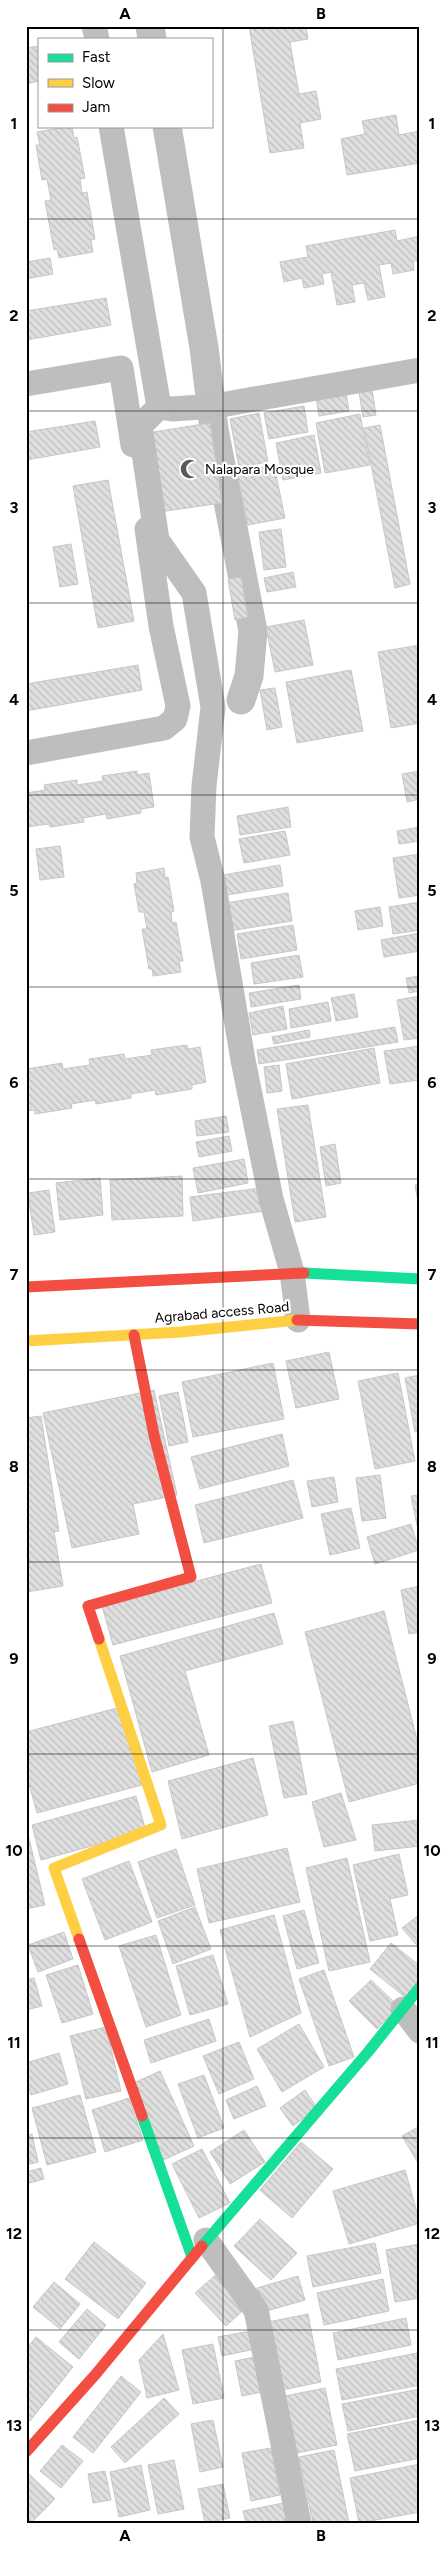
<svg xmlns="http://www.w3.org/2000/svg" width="446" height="2549" font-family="Figtree,sans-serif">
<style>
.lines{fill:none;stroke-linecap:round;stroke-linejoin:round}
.canal{stroke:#bfbfbf;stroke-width:29}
.building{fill:url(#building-back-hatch);stroke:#c7c7c7}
.street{stroke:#bebebe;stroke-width:25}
.fast{stroke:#16e098;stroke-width:11}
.slow{stroke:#ffcf43;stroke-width:11}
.jam{stroke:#f24e42;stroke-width:11}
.grid{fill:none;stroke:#000;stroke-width:1;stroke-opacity:0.55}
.labels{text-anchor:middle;stroke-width:4.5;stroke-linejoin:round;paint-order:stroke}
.poi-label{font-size:14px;fill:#000;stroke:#fff;text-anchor:start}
.street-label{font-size:14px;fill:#000;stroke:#fff}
.neatline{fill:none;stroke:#000;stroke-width:2}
.grid-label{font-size:16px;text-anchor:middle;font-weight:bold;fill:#000}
</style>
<defs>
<pattern id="building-back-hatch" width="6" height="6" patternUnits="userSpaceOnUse" patternTransform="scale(1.25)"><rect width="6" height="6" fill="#dfdfdf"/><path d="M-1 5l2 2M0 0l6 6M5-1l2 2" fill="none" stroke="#bebebe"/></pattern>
</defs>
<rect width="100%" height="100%" fill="#fff"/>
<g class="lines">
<g class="canal">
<path d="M150 26 152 39"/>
<path d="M167 126 204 348 214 429 253 631 249 676 241 700"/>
</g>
</g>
<g class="building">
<path d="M249 26H306L308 39 290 42 299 94 316 91 321 119 300 123 304 148 270 153Z"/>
<path d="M39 46V81L26 84V48Z"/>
<path d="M396 115 399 135 420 131V163L347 175 341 139 365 134 362 121Z"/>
<path d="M72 126 74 138 77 137 85 178 80 179 82 193 87 192 95 239 91 240 93 252 59 258 57 249 54 250 45 201 51 200 47 179 42 180 36 145H40L37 132Z"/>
<path d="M395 230 397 241 420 236V260L413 261 414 270 393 274 391 263 379 265 385 297 368 300 364 283 352 285 355 302 337 305 331 272 322 274 324 284 304 288 302 278 284 282 280 262 308 257 306 246Z"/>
<path d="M50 258 53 274 26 279V262Z"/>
<path d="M106 298 111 325 26 340V311Z"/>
<path d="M371 383 376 415 363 417 358 386Z"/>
<path d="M345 386 349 411 319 416 315 391Z"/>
<path d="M304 406 308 432 269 439 264 413Z"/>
<path d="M259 413 268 462 239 467 230 419Z"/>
<path d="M360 414 370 465 325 473 316 423Z"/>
<path d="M95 421 100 447 26 460V432Z"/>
<path d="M210 423 222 503 159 512 147 433Z"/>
<path d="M380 425 410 584 395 588 364 428Z"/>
<path d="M314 435 321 473 283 480 276 443Z"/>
<path d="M274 465 285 518 248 525 237 472Z"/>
<path d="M108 480 134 621 98 628 73 486Z"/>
<path d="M281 529 286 567 264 570 259 532Z"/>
<path d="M71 544 78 584 60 587 53 547Z"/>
<path d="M293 572 296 587 267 592 264 578Z"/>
<path d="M241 577 248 617 235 620 228 579Z"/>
<path d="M304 620 313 665 275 672 266 627Z"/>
<path d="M420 645V723L391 728 378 652Z"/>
<path d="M138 665 142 690 26 711V684Z"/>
<path d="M351 670 363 731 297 743 286 682Z"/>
<path d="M275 688 282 727 267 730 260 690Z"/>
<path d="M137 771V775L149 773 154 807 141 809V813L107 819 106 814 83 818 84 822 50 827 49 824 27 827 26 831V793L45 790 44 785 77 780V785L103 781 102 776Z"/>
<path d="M420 771V799L407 802 402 774Z"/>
<path d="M288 807 291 827 240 835 237 816Z"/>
<path d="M420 827V841L399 844 397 831Z"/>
<path d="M285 831 290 855 244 863 239 839Z"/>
<path d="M60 846 64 877 40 880 36 849Z"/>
<path d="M420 854V895L399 898 393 858Z"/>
<path d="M280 865 283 886 227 895 223 875Z"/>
<path d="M164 868 165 878 168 877 174 911 171 912 172 923 176 922 183 961H179L181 972 153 976 152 969H149L142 929H147L144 912H139L134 884 137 883 136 873Z"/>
<path d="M288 893 292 921 229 931 225 903Z"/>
<path d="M420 902V930L393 934 389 907Z"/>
<path d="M380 907 383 926 358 930 355 911Z"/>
<path d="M293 925 297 950 241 959 237 934Z"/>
<path d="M420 933V951L384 957 381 940Z"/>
<path d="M299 955 303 977 254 984 251 963Z"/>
<path d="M420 976V991L409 993 406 978Z"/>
<path d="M299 985 301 999 251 1007 249 993Z"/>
<path d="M354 994 358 1017 336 1021 331 998Z"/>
<path d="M420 996V1038L404 1040 397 1000Z"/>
<path d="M328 1002 331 1021 291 1028 289 1009Z"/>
<path d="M283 1006 287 1029 253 1035 249 1013Z"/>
<path d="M395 1027 398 1042 259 1064 257 1050Z"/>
<path d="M309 1030 310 1037 274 1044 272 1037Z"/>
<path d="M187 1045 188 1049 200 1047 206 1082 192 1085V1089L156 1095 155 1090 131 1094V1098L96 1104 95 1100 71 1104 72 1108 35 1114V1110L26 1111 27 1069 62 1063 63 1069 90 1065 89 1059 124 1054 125 1059 152 1055 151 1050Z"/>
<path d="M420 1046V1080L390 1084 384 1051Z"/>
<path d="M374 1048 380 1083 292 1099 286 1064Z"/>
<path d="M279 1065 282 1091 267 1093 264 1067Z"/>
<path d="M308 1105 326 1217 295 1222 277 1109Z"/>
<path d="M226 1116 229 1132 197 1136 195 1121Z"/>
<path d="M229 1136 232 1151 199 1157 196 1142Z"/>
<path d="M335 1144 341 1183 326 1186 320 1147Z"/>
<path d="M244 1159 248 1183 198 1193 193 1168Z"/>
<path d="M182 1176 183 1216 112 1220 110 1180Z"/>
<path d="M100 1178 103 1215 60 1220 56 1183Z"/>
<path d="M420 1184V1212L415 1185Z"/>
<path d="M261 1188 265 1211 193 1221 190 1197Z"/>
<path d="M49 1190 55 1232 34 1235 28 1193Z"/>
<path d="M329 1352 339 1399 296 1408 286 1361Z"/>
<path d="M273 1363 284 1419 193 1437 182 1382Z"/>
<path d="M398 1373 415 1461 375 1469 358 1381Z"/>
<path d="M420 1375V1431L415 1432 405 1378Z"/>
<path d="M154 1390 177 1495 133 1504 139 1534 72 1548 43 1413Z"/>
<path d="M178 1392 188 1442 169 1446 159 1396Z"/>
<path d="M41 1416 59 1531 54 1532 63 1586 26 1592V1418Z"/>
<path d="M282 1434 289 1466 200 1489 191 1457Z"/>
<path d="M380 1475 386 1518 362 1521 356 1478Z"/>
<path d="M334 1477 338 1502 312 1507 307 1481Z"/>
<path d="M293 1480 303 1518 204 1543 195 1505Z"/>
<path d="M420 1495V1525H417L411 1496Z"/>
<path d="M351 1508 360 1548 330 1555 321 1514Z"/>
<path d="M411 1524 419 1550 375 1564 367 1537Z"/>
<path d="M261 1564 272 1603 113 1645 102 1606Z"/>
<path d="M420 1586V1632L409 1634 401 1590Z"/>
<path d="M384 1611 420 1751V1783L349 1802 305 1632Z"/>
<path d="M274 1613 283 1644 185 1671 209 1755 152 1772 120 1656Z"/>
<path d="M121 1707 142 1785 37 1813 26 1773V1732Z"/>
<path d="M293 1721 307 1794 284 1798 269 1726Z"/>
<path d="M253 1758 268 1815 182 1839 168 1781Z"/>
<path d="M341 1793 356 1840 324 1847 312 1802Z"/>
<path d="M136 1796 146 1831 41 1860 32 1825Z"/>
<path d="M420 1820V1846L375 1851 372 1825Z"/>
<path d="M26 1826 45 1905 26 1909Z"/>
<path d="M287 1848 300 1902 209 1923 197 1869Z"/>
<path d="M176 1849 195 1905 157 1918 138 1862Z"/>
<path d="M399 1854 408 1895 390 1899 398 1935 370 1941 353 1865Z"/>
<path d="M347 1858 370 1962 329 1971 306 1868Z"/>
<path d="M129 1861 152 1922 105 1940 82 1879Z"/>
<path d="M195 1907 211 1949 173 1964 158 1921Z"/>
<path d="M304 1910 319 1963 297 1969 283 1916Z"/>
<path d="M420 1914V1949L402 1928Z"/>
<path d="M274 1915 301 2013 250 2037 220 1930Z"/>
<path d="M64 1932 73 1959 38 1972 28 1945Z"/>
<path d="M156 1935 181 2015 146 2027 119 1946Z"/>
<path d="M391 1943 420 1966V1979L405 1997 370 1969Z"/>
<path d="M213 1955 228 2004 190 2015 176 1966Z"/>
<path d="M78 1965 93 2014 62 2023 46 1975Z"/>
<path d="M324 1970 354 2057 329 2066 299 1979Z"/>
<path d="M34 1978 42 2006 26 2010V1980Z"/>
<path d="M371 1980 399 2007 377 2029 349 2001Z"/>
<path d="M209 2019 216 2041 151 2063 144 2040Z"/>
<path d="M299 2024 324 2067 282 2092 257 2049Z"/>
<path d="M106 2027 121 2091 86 2099 70 2036Z"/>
<path d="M239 2042 254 2079 219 2094 203 2056Z"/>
<path d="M59 2053 68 2084 31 2095 26 2078V2063Z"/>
<path d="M160 2071 194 2146 161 2161 127 2086Z"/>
<path d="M204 2075 224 2128 198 2138 178 2084Z"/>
<path d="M257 2086 266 2106 234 2119 226 2100Z"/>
<path d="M305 2090 317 2108 293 2126 280 2108Z"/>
<path d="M80 2095 96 2152 47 2165 32 2108Z"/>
<path d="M129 2098 143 2140 105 2152 92 2110Z"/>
<path d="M420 2126V2166L402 2136Z"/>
<path d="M244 2130 265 2162 230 2184 210 2152Z"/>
<path d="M32 2134 38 2162 26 2165V2136Z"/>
<path d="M301 2142 333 2169 292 2218 260 2190Z"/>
<path d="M202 2149 230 2203 199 2218 172 2164Z"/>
<path d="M41 2168 44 2179 26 2184V2172Z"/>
<path d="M405 2170 420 2223 349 2244 333 2191Z"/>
<path d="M260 2219 297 2253 271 2280 234 2246Z"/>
<path d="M94 2242 146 2283 118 2319 65 2279Z"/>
<path d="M375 2243 381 2273 313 2287 307 2256Z"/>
<path d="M420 2244V2298L395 2302 386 2250Z"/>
<path d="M219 2272 249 2305 226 2326 195 2293Z"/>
<path d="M298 2276 305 2300 263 2312 257 2288Z"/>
<path d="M383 2279 389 2311 324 2325 317 2293Z"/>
<path d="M54 2282 80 2304 60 2329 33 2307Z"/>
<path d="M87 2309 106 2325 79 2359 59 2342Z"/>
<path d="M308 2314 321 2382 282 2390 268 2322Z"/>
<path d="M406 2318 411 2345 338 2360 333 2333Z"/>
<path d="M251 2331 255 2349 222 2356 218 2337Z"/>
<path d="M163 2334 179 2390 147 2398 139 2360Z"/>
<path d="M36 2337 73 2367 30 2421 26 2418V2349Z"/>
<path d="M213 2344 224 2398 193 2404 182 2350Z"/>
<path d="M417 2353 420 2385 342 2400 336 2369Z"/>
<path d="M255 2357 262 2392 242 2396 235 2361Z"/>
<path d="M121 2376 141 2392 93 2453 73 2437Z"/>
<path d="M325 2388 337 2445 296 2453 285 2396Z"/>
<path d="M420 2389V2416L348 2431 342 2404Z"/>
<path d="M164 2398 179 2414 125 2463 111 2447Z"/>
<path d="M213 2420 223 2467 200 2472 191 2424Z"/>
<path d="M420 2420V2458L355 2471 347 2434Z"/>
<path d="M62 2445 83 2461 61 2488 40 2471Z"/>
<path d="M271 2448 280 2495 251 2501 242 2453Z"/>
<path d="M334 2450 349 2523H313L299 2457Z"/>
<path d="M174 2460 184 2509 158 2514 148 2465Z"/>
<path d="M420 2464V2512L359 2523 350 2478Z"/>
<path d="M141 2465 150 2510 119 2517 110 2472Z"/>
<path d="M26 2471 55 2499 31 2523H26Z"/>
<path d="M105 2471 111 2500 93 2503 88 2474Z"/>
<path d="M223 2484 230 2518 205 2523 198 2489Z"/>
<path d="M288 2502 292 2523H246L243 2511Z"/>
</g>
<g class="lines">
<g class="street">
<path d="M94 26 97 39"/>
<path d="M111 126 159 407 172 409 215 406 420 370"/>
<path d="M26 384 121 368 133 445"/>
<path d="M159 407 140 426 157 540 194 593 213 707 204 786 202 837 213 881 243 1060 271 1199 292 1272 298 1320"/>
<path d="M26 753 164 728 175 719 178 706 161 626 147 529"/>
<path d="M403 2009 420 2031"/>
<path d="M206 2240 256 2310 299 2523"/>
</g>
<g class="fast">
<path d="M304 1273 420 1279"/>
<path d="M142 2116 192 2257"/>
<path d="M202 2246 368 2052 420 1987"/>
</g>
<g class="slow">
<path d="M26 1341 181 1332 297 1320"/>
<path d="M79 1939 54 1868 161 1825 99 1639"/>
</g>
<g class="jam">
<path d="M26 1287 304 1273"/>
<path d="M297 1320 420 1324"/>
<path d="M99 1639 88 1606 191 1577 154 1435 134 1335"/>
<path d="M79 1939 142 2116"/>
<path d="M26 2452 95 2375 202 2246"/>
</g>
</g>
<path class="grid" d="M223 26V2523M26 219H420M26 411H420M26 603H420M26 795H420M26 987H420M26 1179H420M26 1370H420M26 1562H420M26 1754H420M26 1946H420M26 2138H420M26 2330H420"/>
<defs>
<symbol id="mosque-bare" viewBox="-9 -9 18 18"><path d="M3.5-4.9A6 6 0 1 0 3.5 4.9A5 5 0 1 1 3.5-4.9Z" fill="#595959" stroke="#fff" stroke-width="2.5" paint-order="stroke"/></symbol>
</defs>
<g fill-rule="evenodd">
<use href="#mosque-bare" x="176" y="455" width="28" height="28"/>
</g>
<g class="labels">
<g class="poi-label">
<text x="205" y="474">Nalapara Mosque</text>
</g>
<g class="street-label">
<text transform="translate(222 1312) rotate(-5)" y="5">Agrabad access Road</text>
</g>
</g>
<rect width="446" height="2549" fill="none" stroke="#ffffff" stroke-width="55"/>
<rect x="38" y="38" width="175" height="90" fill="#ffffff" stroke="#999999"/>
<rect x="48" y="54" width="25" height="8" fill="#16e098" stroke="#999999"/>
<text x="82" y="62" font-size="15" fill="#000000">Fast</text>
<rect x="48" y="79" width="25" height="8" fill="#ffcf43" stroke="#999999"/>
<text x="82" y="88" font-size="15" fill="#000000">Slow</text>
<rect x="48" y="104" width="25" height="8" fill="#f24e42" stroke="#999999"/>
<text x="82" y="112" font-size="15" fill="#000000">Jam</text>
<rect x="28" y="28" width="390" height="2494" class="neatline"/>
<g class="grid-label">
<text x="125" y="19">A</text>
<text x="321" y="19">B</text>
<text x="14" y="129">1</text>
<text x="432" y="129">1</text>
<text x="14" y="321">2</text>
<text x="432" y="321">2</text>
<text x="14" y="513">3</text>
<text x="432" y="513">3</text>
<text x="14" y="705">4</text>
<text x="432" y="705">4</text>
<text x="14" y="896">5</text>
<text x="432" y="896">5</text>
<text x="14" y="1088">6</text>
<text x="432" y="1088">6</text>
<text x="14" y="1280">7</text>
<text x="432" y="1280">7</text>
<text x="14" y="1472">8</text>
<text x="432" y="1472">8</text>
<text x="14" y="1664">9</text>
<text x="432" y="1664">9</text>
<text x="14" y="1856">10</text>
<text x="432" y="1856">10</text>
<text x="14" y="2048">11</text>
<text x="432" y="2048">11</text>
<text x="14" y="2239">12</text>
<text x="432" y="2239">12</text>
<text x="14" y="2431">13</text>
<text x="432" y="2431">13</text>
<text x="125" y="2541">A</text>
<text x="321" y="2541">B</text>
</g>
</svg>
